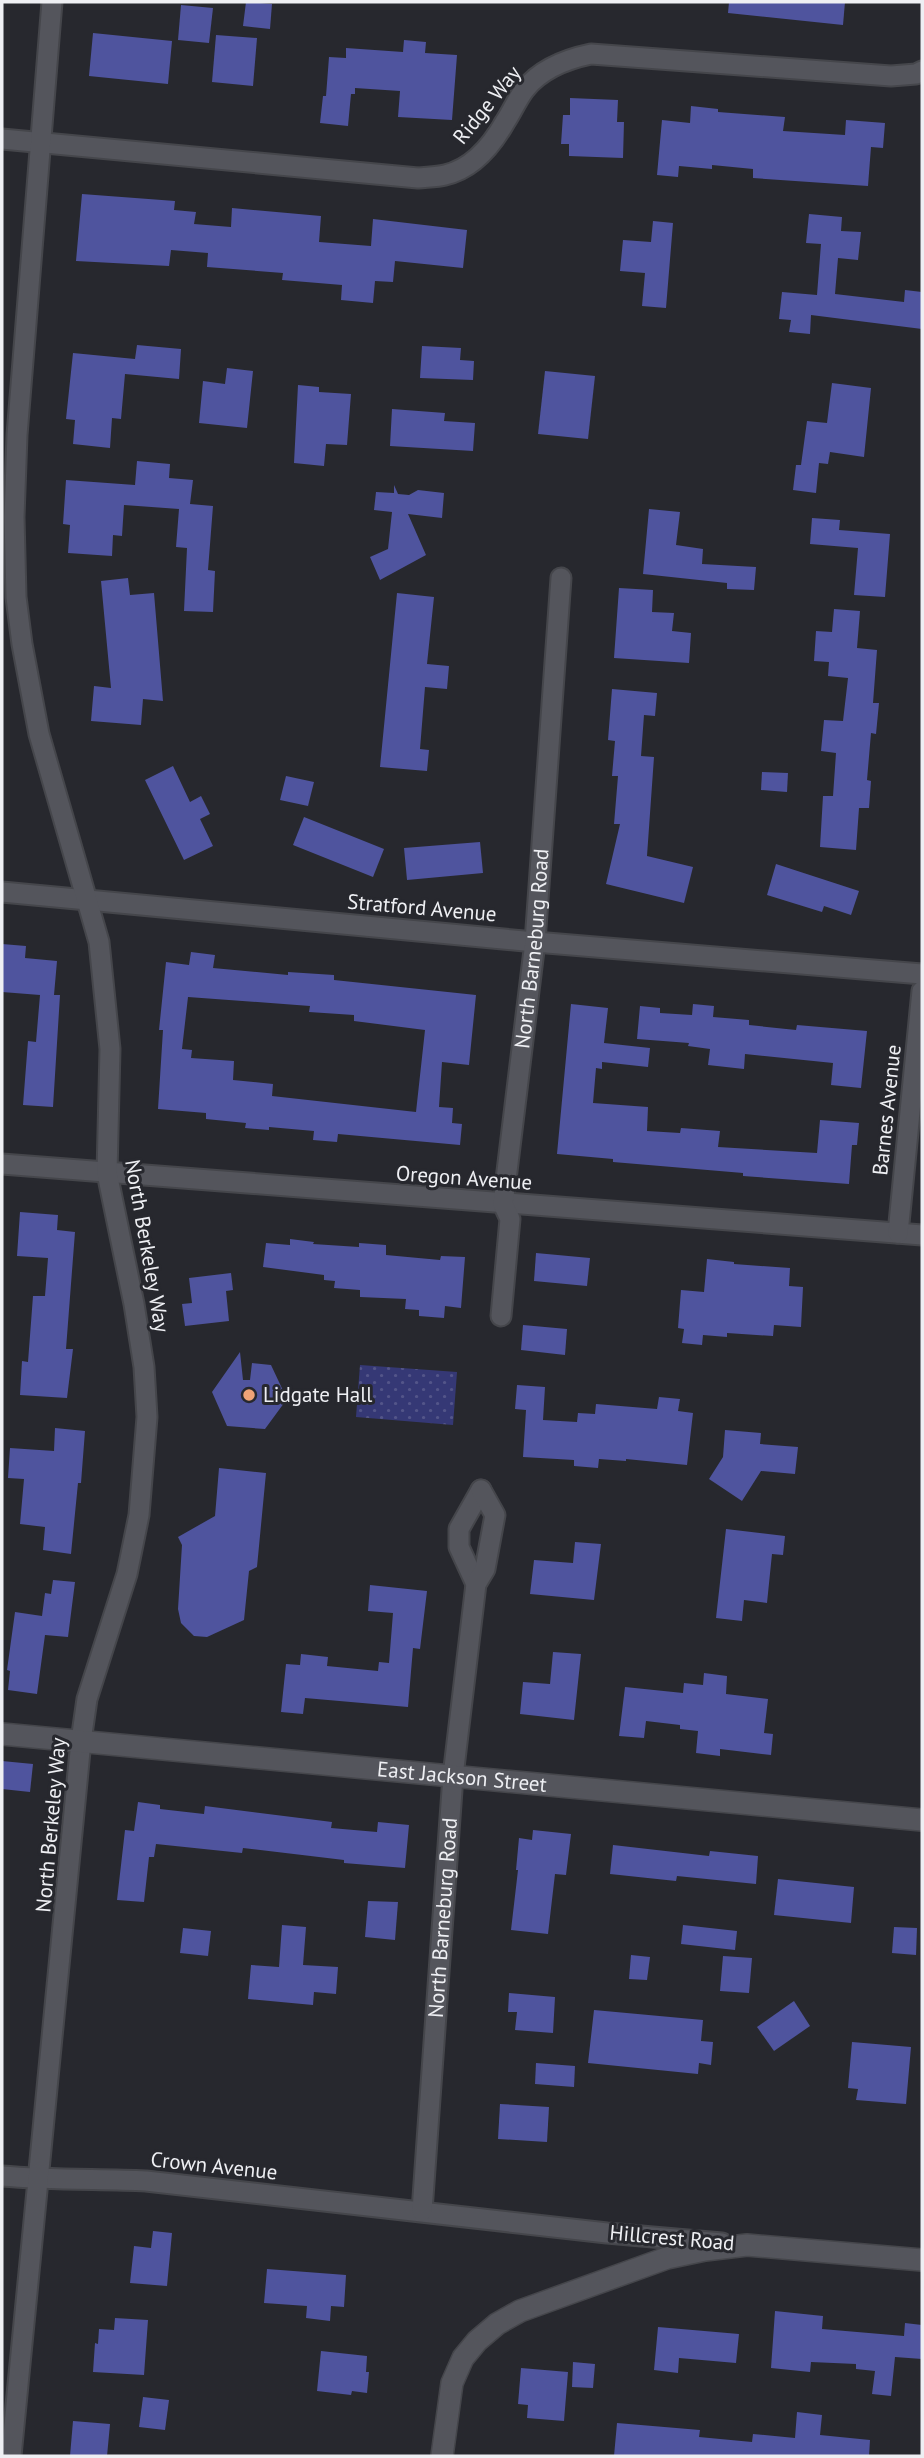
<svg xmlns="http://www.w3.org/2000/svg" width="924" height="2458" font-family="'PT Sans',sans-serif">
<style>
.park{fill:url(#park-dots)}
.building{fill:#4f549e;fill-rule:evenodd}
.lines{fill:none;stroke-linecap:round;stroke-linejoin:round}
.minor-casing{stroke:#45464b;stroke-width:23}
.tertiary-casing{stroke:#45464b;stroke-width:24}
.minor{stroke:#54555c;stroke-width:19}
.tertiary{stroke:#54555c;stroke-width:21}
.poi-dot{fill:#efa377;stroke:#27282e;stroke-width:2.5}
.labels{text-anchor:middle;stroke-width:6;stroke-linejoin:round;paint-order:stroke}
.street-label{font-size:21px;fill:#eeeff3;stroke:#27282e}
.poi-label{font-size:21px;fill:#eeeff3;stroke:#27282e;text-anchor:start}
</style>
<defs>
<pattern id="park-dots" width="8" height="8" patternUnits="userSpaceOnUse" patternTransform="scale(1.75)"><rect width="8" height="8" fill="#353875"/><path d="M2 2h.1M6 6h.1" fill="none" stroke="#535589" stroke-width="1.8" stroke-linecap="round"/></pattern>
</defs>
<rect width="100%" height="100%" fill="#27282e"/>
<path class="park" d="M360 1365 457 1372 453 1425 356 1417Z"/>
<g class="building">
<path d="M246 2 272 4 270 29 243 26Z"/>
<path d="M729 2H845L843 25 728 13Z"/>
<path d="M181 5 213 8 209 43 178 40Z"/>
<path d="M93 33 172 41 168 84 89 76Z"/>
<path d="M216 35 257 38 253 86 212 82Z"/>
<path d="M404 40 426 42 425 53 457 55 452 120 398 117 400 91 355 88V94H351L348 126 320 123 323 96H326L329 57 346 58V48L403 52Z"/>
<path d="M570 98 618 100 617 122H624L623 158 569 156V144H561L563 115H570Z"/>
<path d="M691 106 718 109V112L785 117 783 131 845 135 846 120 885 123 883 148 871 147 868 186 753 178V169L712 165V169L679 166 678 177 657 175 662 120 690 123Z"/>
<path d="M82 194 175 201 174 210 196 212 194 224 231 227 232 208 321 216 319 242 371 246 373 219 467 230 463 268 395 261 393 282 375 281 373 303 341 300 342 285 282 280 283 273 207 267 208 253 171 250 169 266 76 261Z"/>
<path d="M809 214 842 217 841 231 861 232 858 260 838 258 835 294 904 302 905 290 922 292V329L811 315 810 334 789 332 791 320 779 319 782 292 817 295 821 244 806 243Z"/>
<path d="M653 221 673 223 666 308 642 306 645 273 620 271 623 240 651 242Z"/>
<path d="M137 345 181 349 179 379 125 374 121 419 112 418 110 448 73 444 75 420 66 419 73 353 135 359Z"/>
<path d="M422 346 461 348 460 360 474 361 473 380 420 378Z"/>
<path d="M227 368 253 371 247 428 199 423 203 381 225 384Z"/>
<path d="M545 371 595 376 588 439 538 434Z"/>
<path d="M832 383 871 388 864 457 830 452 828 464 819 463 816 493 793 490 796 465H801L807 421 827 423Z"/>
<path d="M298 385 319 387V392L351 394 347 445 326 444 324 466 294 463Z"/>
<path d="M392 409 445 413 444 421 475 423 473 451 390 446Z"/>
<path d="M137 461 170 464 169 478 193 480 190 504 213 506 208 570 215 571 213 612 184 611 187 548 176 547 179 509 124 505 122 536 113 535 112 556 68 553 70 525 63 524 66 480 135 485Z"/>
<path d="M394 485 398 494 409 495 418 490 444 493 442 518 408 514 426 555 380 580 370 557 388 549 392 512 374 510 376 492 394 493Z"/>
<path d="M649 509 680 512 676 545 703 549 702 564 756 567 754 590 727 589V583L643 574Z"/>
<path d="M812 518 840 520 839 530 890 534 885 597 854 595 858 548 810 544Z"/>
<path d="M128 578 130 595 154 593 163 701 143 699 141 725 91 721 94 686 111 688 101 581Z"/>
<path d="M619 588 653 590 652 612 674 613 672 631 691 633 689 663 614 658Z"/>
<path d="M397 593 434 597 427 664 449 666 447 689 425 687 420 749 429 750 427 771 380 767Z"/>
<path d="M834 609 860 611 857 648 877 650 873 703H879L876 734 871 733 867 780 871 781 869 808H859L856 850 820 847 823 796H833L836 753 821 751 824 720 843 721 848 678 828 676 829 662 814 661 816 631 832 632Z"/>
<path d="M612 689 657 693 655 716 644 715 641 756 654 757 647 856 693 867 684 903 606 884 620 824H614L618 776H612L615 741 608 740Z"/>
<path d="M173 766 190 802 201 796 210 814 200 819 213 846 184 860 145 780Z"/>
<path d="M762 772 788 773 787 792 761 790Z"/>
<path d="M286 776 314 782 308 806 280 800Z"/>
<path d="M304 817 384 849 373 877 293 845Z"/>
<path d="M480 842 483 873 407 880 404 848Z"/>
<path d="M776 864 859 891 851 915 824 906 822 912 767 895Z"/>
<path d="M2 944 26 946 25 958 57 961 54 995H60L53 1107 23 1105 28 1041 36 1042 40 995 2 992Z"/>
<path d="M191 952 215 955 213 968 288 975V972L334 975V980L476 995 469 1065 442 1062 439 1107 453 1108 452 1123 462 1124 460 1145 338 1134 337 1142 313 1140 314 1131 269 1127V1130L245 1128 246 1123 206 1119V1113L158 1109 163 1030H159L166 962 189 965ZM188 997 310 1006 309 1012 354 1015V1021L425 1030 416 1112 272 1096 273 1084 233 1080 234 1061 191 1058 192 1050 182 1049Z"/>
<path d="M571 1004 608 1008 604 1043 650 1048 648 1067 602 1062V1069L596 1068 593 1103 648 1107 647 1131 680 1133 681 1128 720 1131 718 1147 817 1153 820 1120 859 1123 857 1145H852L849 1184 743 1176V1173L613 1162V1159L557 1154Z"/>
<path d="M693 1004 714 1006 713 1017 749 1020V1025L796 1030 797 1025 867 1031 861 1088 831 1085 833 1063 745 1054 744 1069 708 1065 710 1049 688 1046 689 1043 637 1039 640 1006 660 1008V1013L692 1015Z"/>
<path d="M20 1212 58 1215 57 1230 75 1232 66 1349H73L67 1398 20 1395 22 1361 28 1362 33 1296H45L48 1258 17 1256Z"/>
<path d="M290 1239 314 1242 313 1244 359 1247V1243L386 1245V1255L440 1260 441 1256 465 1257 461 1308 445 1306 444 1318 419 1316V1310L405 1309 406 1299 360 1297V1290L334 1288 335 1281 324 1280V1275L263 1267 266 1243 290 1245Z"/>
<path d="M536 1253 590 1258 587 1286 534 1281Z"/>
<path d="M707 1259 734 1262V1264L790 1268 789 1286 803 1287 801 1327 774 1325 773 1336 727 1333V1337L703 1335 702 1345 682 1343 684 1329 678 1328 681 1290 704 1292Z"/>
<path d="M231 1273 233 1290 226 1291 229 1321 185 1326 182 1304 192 1303 189 1278Z"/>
<path d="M523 1325 567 1329 565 1355 521 1350Z"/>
<path d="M240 1352 243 1380H250L252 1363 271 1365 287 1399 265 1429 227 1426 212 1392Z"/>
<path d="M517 1385 545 1387 543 1420 577 1422 578 1413 595 1414 596 1404 657 1409 659 1397 680 1399 678 1411 693 1413 687 1465 626 1459V1461L599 1459 598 1468 574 1466V1460L523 1457 526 1410 515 1409Z"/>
<path d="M55 1428 85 1431 81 1483H78L71 1554 43 1550 45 1527 20 1524 24 1479 8 1478 10 1448 54 1451Z"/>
<path d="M725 1430 761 1433 760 1444 798 1447 795 1474 761 1471 742 1501 709 1479 723 1457Z"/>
<path d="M219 1468 266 1473 257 1567 249 1571 244 1620 207 1637 194 1636 181 1623 178 1609 182 1545 178 1537 215 1516Z"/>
<path d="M726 1529 785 1536 783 1555 772 1554 767 1603 744 1600 742 1621 716 1618Z"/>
<path d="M575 1542 601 1544 594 1600 530 1594 534 1560 573 1563Z"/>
<path d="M53 1580 75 1582 68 1637 45 1635 37 1694 8 1690 10 1671 7 1670 15 1612 42 1616 45 1593 51 1594Z"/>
<path d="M370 1585 427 1591 420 1649 413 1648 408 1707 305 1698 303 1714 281 1712 286 1664 300 1665 301 1654 328 1657 327 1666 378 1671 379 1662 389 1663 393 1613 368 1611Z"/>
<path d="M553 1652 581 1654 574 1720 520 1714 523 1682 550 1684Z"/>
<path d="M704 1673 727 1676 726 1694 768 1699 764 1733 773 1734 771 1755 720 1749V1756L696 1753 698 1731 680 1729V1725L646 1721 644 1738 619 1736 625 1687 683 1693 684 1683 703 1685Z"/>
<path d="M2 1761 33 1764 30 1792 2 1789Z"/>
<path d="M138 1802 160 1805V1809L204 1814 205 1806 332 1822 331 1828 377 1832 378 1822 409 1825 405 1868 344 1863V1860L243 1848 242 1853 156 1844 154 1857H149L144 1902 117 1900 125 1830 134 1831Z"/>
<path d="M533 1830 571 1834 566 1875 555 1874 548 1934 511 1930 518 1870H516L519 1838 532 1840Z"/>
<path d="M613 1845 709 1856 710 1851 758 1856 756 1884 677 1876 676 1881 610 1874Z"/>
<path d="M778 1879 854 1887 851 1923 774 1915Z"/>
<path d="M368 1901 398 1902 395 1940 365 1937Z"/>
<path d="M282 1925 306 1927 303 1965 338 1967 336 1994 314 1992 313 2005 248 1999 251 1965 279 1967Z"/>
<path d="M683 1925 737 1931 735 1950 681 1944Z"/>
<path d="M894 1927 917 1928 916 1955 892 1953Z"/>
<path d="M183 1928 211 1931 208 1956 180 1953Z"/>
<path d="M631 1955 650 1957 647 1980 629 1979Z"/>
<path d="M723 1956 752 1958 749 1993 720 1991Z"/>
<path d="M509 1993 555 1997 553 2033 515 2030 517 2012H508Z"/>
<path d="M794 2001 810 2026 774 2051 757 2027Z"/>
<path d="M594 2010 703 2020 701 2041 713 2042 711 2065 699 2063 698 2074 588 2063Z"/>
<path d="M852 2042 911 2047 906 2104 856 2100 858 2089 848 2088Z"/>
<path d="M536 2063 575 2066 574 2087 535 2084Z"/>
<path d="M500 2104 549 2107 547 2142 498 2139Z"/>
<path d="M153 2231 172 2233 167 2286 130 2283 134 2246 151 2248Z"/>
<path d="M267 2269 346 2275 344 2307 331 2306 330 2321 306 2318 307 2306 264 2303Z"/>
<path d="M775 2311 823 2316 822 2329 904 2336 905 2323 922 2325V2359L895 2357 891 2396 872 2394 875 2371 856 2369V2364L811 2362 810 2372 771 2368Z"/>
<path d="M115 2318 148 2320 144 2375 93 2372 95 2343 98 2344 99 2329 114 2330Z"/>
<path d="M658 2327 739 2334 736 2363 679 2358 678 2373 654 2370Z"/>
<path d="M321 2351 367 2356 366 2372H369L367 2393 352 2391 351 2395 317 2391Z"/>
<path d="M573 2362 595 2364 593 2388 572 2387Z"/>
<path d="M521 2368 568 2372 564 2421 527 2418 528 2405 518 2404Z"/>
<path d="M143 2397 169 2400 165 2430 139 2427Z"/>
<path d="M797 2412 822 2415 820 2435 870 2440 869 2456H614L617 2423 700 2430 699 2437 752 2442 753 2434 795 2438Z"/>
<path d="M73 2421 110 2424 107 2456H70Z"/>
</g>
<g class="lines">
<defs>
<g id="minor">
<path d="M2 139 418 178C427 177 437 177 445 175 472 169 492 145 505 122 512 112 517 99 525 89 541 69 567 59 591 54L891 76 916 74 922 71"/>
<path d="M2 892 535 942 922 974"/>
<path d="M2 1164 922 1235"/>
<path d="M898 1233 922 991"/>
<path id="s1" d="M501 1316 510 1219 503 1204 535 942 561 578"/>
<path d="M476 1584 459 1547V1529L481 1490"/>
<path d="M2 2176C50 2180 98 2179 146 2181L607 2233 722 2243"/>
<path id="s2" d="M422 2211 453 1776 476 1584 485 1569 495 1515 481 1490"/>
<path d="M11 2456 81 1741 87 1699 127 1574 139 1515 147 1417 144 1367 134 1304 107 1173 110 1049 99 942 39 734 22 644 16 597 14 517 17 435 52 2"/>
</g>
<g id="tertiary">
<path id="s3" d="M2 1734 922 1820"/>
<path d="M442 2456 452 2383 463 2358 477 2341 497 2324 520 2311 667 2258 705 2250 747 2245 922 2260"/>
</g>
</defs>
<use href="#minor" class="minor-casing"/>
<use href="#tertiary" class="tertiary-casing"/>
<use href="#minor" class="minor"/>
<use href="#tertiary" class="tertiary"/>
</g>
<circle class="poi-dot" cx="249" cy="1395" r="7"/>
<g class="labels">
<g class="street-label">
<text transform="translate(487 105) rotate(-51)" y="7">Ridge Way</text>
<text transform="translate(422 908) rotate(5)" y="7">Stratford Avenue</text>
<text dy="7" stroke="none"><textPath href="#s1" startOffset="371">North Barneburg Road</textPath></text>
<text transform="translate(887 1110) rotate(-84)" y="7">Barnes Avenue</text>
<text transform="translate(464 1178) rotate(4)" y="7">Oregon Avenue</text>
<text transform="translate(147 1246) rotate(80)" y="7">North Berkeley Way</text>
<text dy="7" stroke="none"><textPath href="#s3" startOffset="462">East Jackson Street</textPath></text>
<text transform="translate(51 1825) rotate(-85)" y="7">North Berkeley Way</text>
<text dy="7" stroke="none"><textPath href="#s2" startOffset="294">North Barneburg Road</textPath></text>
<text transform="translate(214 2166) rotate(6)" y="7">Crown Avenue</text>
<text transform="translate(672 2238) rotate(5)" y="7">Hillcrest Road</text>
</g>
<g class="poi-label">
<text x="263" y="1402">Lidgate Hall</text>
</g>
</g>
<rect width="924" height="2458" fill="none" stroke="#eeeff3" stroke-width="7"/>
</svg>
